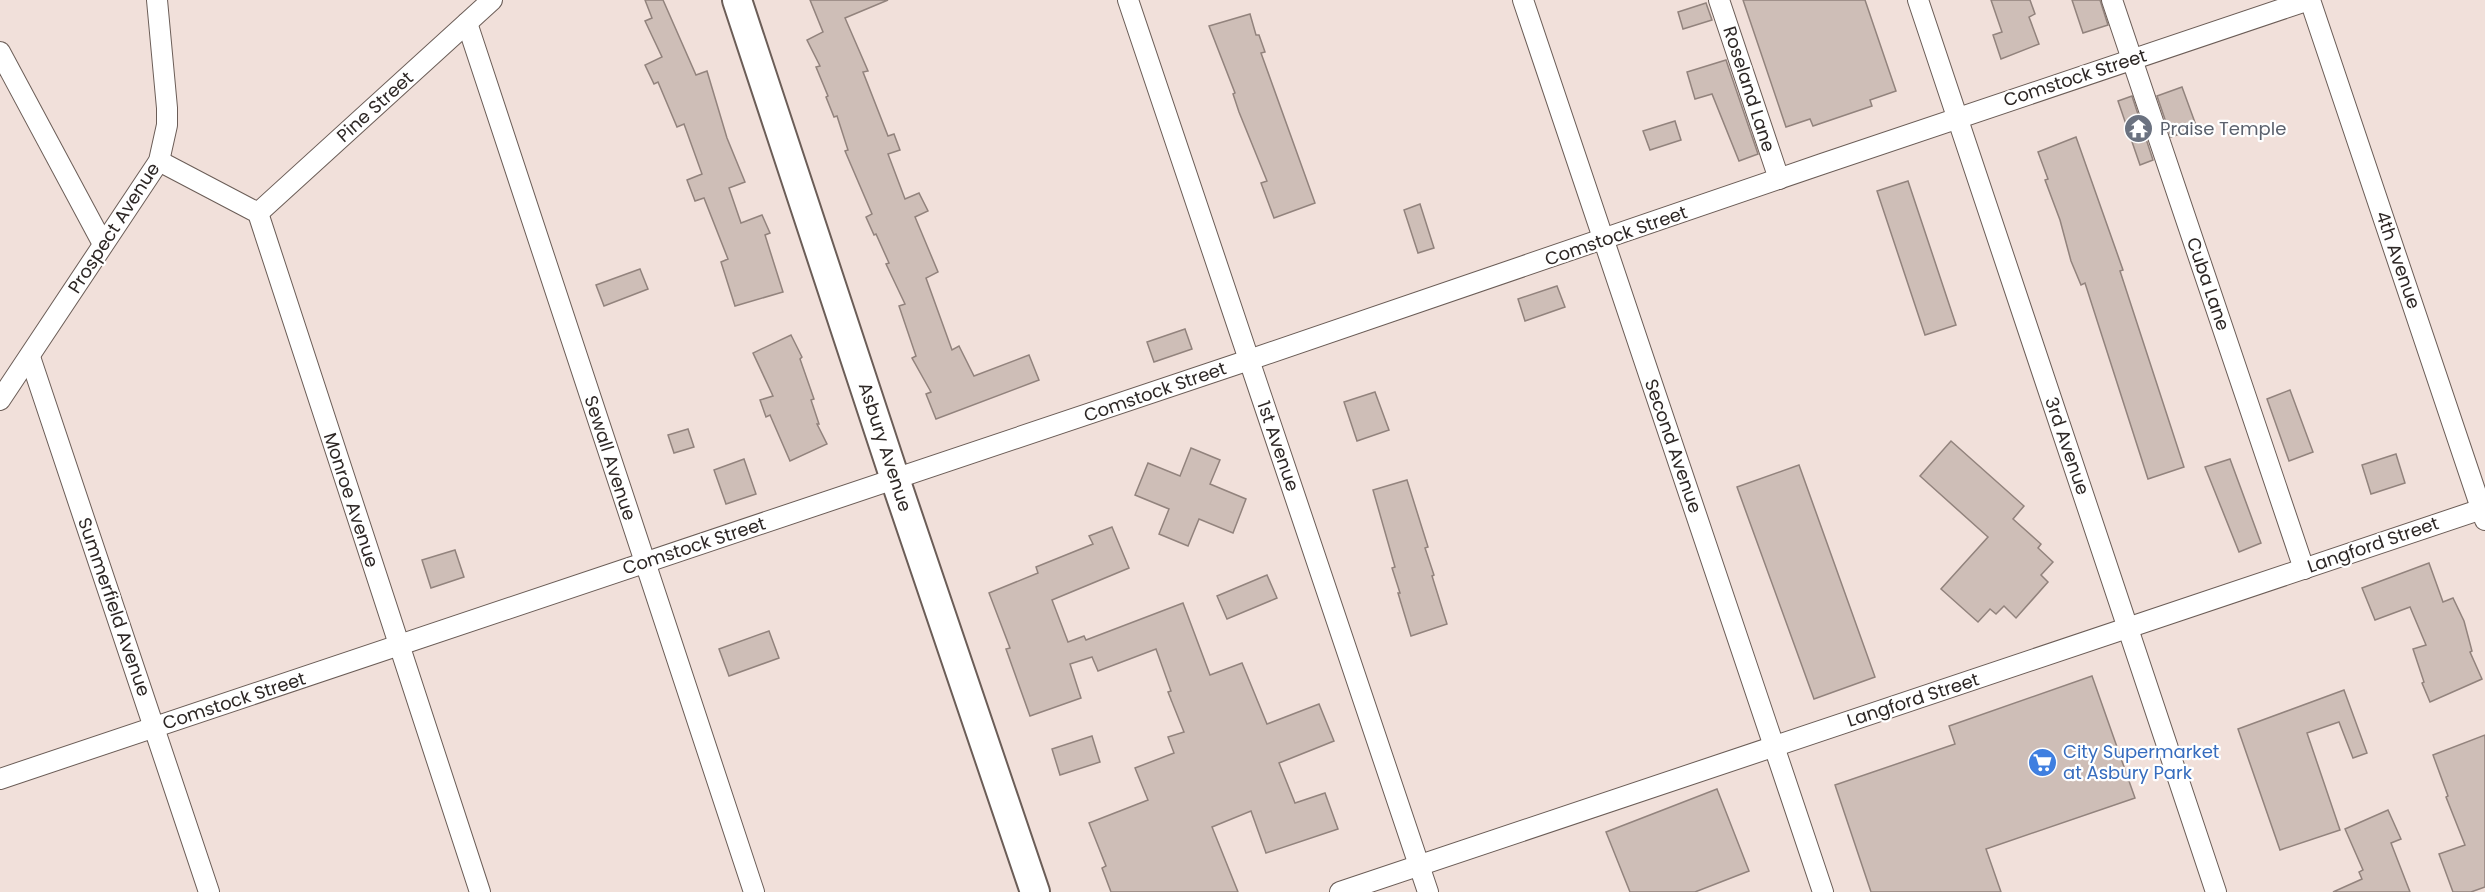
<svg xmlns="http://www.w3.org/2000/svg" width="2485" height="892" font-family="Poppins,sans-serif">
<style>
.building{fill:#cebeb7;stroke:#92837d;stroke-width:1.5}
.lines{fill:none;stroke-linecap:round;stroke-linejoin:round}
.street-casing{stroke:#6b5d57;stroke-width:22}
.secondary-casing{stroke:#6b5d57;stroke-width:32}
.street{stroke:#fff;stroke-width:20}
.secondary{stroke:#fff;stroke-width:28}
.labels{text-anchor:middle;stroke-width:4.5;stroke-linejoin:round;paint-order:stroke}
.street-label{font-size:18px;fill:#2d2725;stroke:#fff}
.worship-label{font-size:18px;fill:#5b616d;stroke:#fff;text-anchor:start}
.shop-label{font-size:18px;fill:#366cbe;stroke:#fff;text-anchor:start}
</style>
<rect width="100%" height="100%" fill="#f1e0da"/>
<g class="building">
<path d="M645 0H663L696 75 707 71 727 138 745 182 729 188 741 223 762 215 770 233 765 235 783 292 735 306 721 262 728 259 704 198 695 201 687 180 702 174 684 124 677 127 658 82 654 84 645 65 662 57 645 21 652 18Z"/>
<path d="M810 0H888L845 18 868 71 863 72 888 136 894 134 900 150 888 154 905 199 919 193 928 211 915 217 938 272 926 278 952 350 959 346 974 376 1029 355 1039 380 936 419 926 394 931 392 912 358 916 356 899 306 905 304 886 264 889 263 876 234 874 235 866 217 872 214 845 151 848 150 837 116 834 117 826 97 828 96 816 67 820 66 807 40 823 32Z"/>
<path d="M1743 0H1865L1896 91 1870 100 1872 106 1813 126 1810 119 1786 127Z"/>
<path d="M1991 0H2030L2035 14 2029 17 2039 44 2001 59 1993 35 2002 32Z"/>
<path d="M2072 0H2100L2108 25 2083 33Z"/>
<path d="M1706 3 1712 20 1683 29 1678 12Z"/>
<path d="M1250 14 1256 35H1259L1265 52 1261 53 1315 203 1274 218 1261 183 1267 181 1239 112 1233 94 1235 93 1209 26Z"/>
<path d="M1726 60 1758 154 1739 161 1712 94 1695 99 1687 72Z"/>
<path d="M2182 87 2197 128 2171 137 2157 96Z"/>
<path d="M2132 96 2153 160 2140 165 2118 101Z"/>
<path d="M1675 121 1681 140 1650 150 1643 131Z"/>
<path d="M2076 137 2123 270 2120 271 2184 467 2148 479 2085 283 2081 285 2071 261 2060 220 2045 180 2048 179 2038 152Z"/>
<path d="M1908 181 1956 325 1925 335 1877 191Z"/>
<path d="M1420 204 1434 248 1418 253 1404 210Z"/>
<path d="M640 269 648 289 604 306 596 285Z"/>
<path d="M1557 286 1565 307 1525 321 1518 299Z"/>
<path d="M1185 329 1192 349 1154 362 1147 342Z"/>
<path d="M791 335 802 357 800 359 814 399 811 400 819 424H817L827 444 790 461 770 415 766 417 760 400 773 396 753 353Z"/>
<path d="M2290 390 2313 452 2289 461 2267 399Z"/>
<path d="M1375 392 1389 430 1357 441 1344 402Z"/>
<path d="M688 429 694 447 674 453 668 435Z"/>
<path d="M1951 441 2024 506 2013 519 2041 544 2038 548 2053 562 2041 575 2048 582 2016 618 2004 606 1996 614 1990 609 1978 622 1941 589 1988 537 1920 476Z"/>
<path d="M1191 448 1220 460 1210 484 1246 499 1233 533 1199 519 1188 546 1159 534 1169 509 1135 495 1148 463 1180 476Z"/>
<path d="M2396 454 2405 483 2371 494 2362 465Z"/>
<path d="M744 459 756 494 726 504 714 470Z"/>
<path d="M2230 459 2261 543 2239 552 2205 467Z"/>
<path d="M1799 465 1875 677 1814 699 1737 487Z"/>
<path d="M1407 480 1428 547 1425 548 1434 575 1432 576 1447 624 1411 636 1398 593H1400L1392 568 1395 567 1373 490Z"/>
<path d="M1112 527 1129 568 1052 600 1068 642 1084 636 1086 640 1183 603 1210 675 1242 663 1267 724 1319 704 1334 741 1279 763 1295 803 1325 793 1338 829 1266 853 1251 811 1212 827 1238 892H1111L1102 868 1106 866 1089 823 1148 800 1135 768 1174 753 1168 737 1184 732 1168 692 1171 691 1156 649 1098 671 1092 657 1070 664 1081 698 1030 716 1006 649 1010 648 989 593 1038 573 1036 567 1093 544 1089 536Z"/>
<path d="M455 550 464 577 431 588 422 560Z"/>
<path d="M2429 563 2443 602 2453 598 2464 621 2472 651 2470 652 2482 679 2430 702 2422 683 2424 682 2413 649 2426 645 2410 607 2375 620 2362 588Z"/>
<path d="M1267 575 1277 598 1227 619 1217 596Z"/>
<path d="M769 631 779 658 729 676 719 649Z"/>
<path d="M2092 676 2135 798 1986 849 2001 892H1871L1835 785 1955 744 1949 726Z"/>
<path d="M2344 690 2367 753 2353 758 2339 722 2307 733 2340 830 2280 850 2238 729Z"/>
<path d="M2485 735V887L2471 892H2453L2439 854 2465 845 2446 797 2448 796 2433 755Z"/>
<path d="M1092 736 1100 762 1060 775 1052 749Z"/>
<path d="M1717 789 1749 871 1695 892H1630L1606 832Z"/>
<path d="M2388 810 2401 839 2391 843 2410 892H2333L2362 879 2359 872 2363 870 2345 829Z"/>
</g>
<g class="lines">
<defs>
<g id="street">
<path d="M1128 0 1428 892"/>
<path d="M1523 0 1823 892"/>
<path d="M1719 0 1779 179"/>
<path d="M1918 0 2216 892"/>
<path d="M2112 0 2304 569"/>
<path d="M2310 0 2485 520"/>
<path d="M467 23 754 892"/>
<path d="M0 52 103 244"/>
<path d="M159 161 258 213 480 892"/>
<path d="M258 213 492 0"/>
<path d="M30 357 209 892"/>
<path d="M0 400 159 161 167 125V108L157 0"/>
<path d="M0 779 1249 360 1822 164 2309 0"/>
<path d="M1340 892 2485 508"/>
</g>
<path id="secondary" d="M737 0 895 479 1035 892"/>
</defs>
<use href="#street" class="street-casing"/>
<use href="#secondary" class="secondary-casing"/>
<use href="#street" class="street"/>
<use href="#secondary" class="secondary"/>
</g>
<defs>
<symbol id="temple-disc" viewBox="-11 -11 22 22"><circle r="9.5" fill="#6b7280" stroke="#fff"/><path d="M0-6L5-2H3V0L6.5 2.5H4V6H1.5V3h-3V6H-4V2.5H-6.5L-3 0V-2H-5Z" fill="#fff"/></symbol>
<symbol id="supermarket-disc" viewBox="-11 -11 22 22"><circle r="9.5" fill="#3f7fe0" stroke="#fff"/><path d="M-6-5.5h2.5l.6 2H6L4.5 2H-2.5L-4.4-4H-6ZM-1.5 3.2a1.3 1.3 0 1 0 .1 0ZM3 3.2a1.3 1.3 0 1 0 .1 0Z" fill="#fff"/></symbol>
</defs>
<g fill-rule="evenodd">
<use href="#temple-disc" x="2122" y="112" width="33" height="33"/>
<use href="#supermarket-disc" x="2026" y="746" width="33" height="33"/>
</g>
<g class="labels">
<g class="street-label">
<text transform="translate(2075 78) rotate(-18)" y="6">Comstock Street</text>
<text transform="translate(1749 89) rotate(72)" y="6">Roseland Lane</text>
<text transform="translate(375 107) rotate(-42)" y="6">Pine Street</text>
<text transform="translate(114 228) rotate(-57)" y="6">Prospect Avenue</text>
<text transform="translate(1616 236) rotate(-19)" y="6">Comstock Street</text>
<text transform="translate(2398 260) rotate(71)" y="6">4th Avenue</text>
<text transform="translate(2208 284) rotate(71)" y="6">Cuba Lane</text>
<text transform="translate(1155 392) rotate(-19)" y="6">Comstock Street</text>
<text transform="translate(1278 446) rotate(71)" y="6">1st Avenue</text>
<text transform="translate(1673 446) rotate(71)" y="6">Second Avenue</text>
<text transform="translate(2067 446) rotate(71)" y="6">3rd Avenue</text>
<text transform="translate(885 447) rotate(72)" y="6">Asbury Avenue</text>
<text transform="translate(610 458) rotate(72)" y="6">Sewall Avenue</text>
<text transform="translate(351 500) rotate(72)" y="6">Monroe Avenue</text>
<text transform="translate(2373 545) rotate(-19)" y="6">Langford Street</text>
<text transform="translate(694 546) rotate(-18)" y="6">Comstock Street</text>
<text transform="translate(114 607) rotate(71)" y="6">Summerfield Avenue</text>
<text transform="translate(1913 700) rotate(-18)" y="6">Langford Street</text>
<text transform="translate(234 701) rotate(-18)" y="6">Comstock Street</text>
</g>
<g class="worship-label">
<text x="2160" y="135">Praise Temple</text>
</g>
<g class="shop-label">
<text x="2063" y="758">City Supermarket<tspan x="2063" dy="21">at Asbury Park</tspan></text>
</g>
</g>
</svg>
